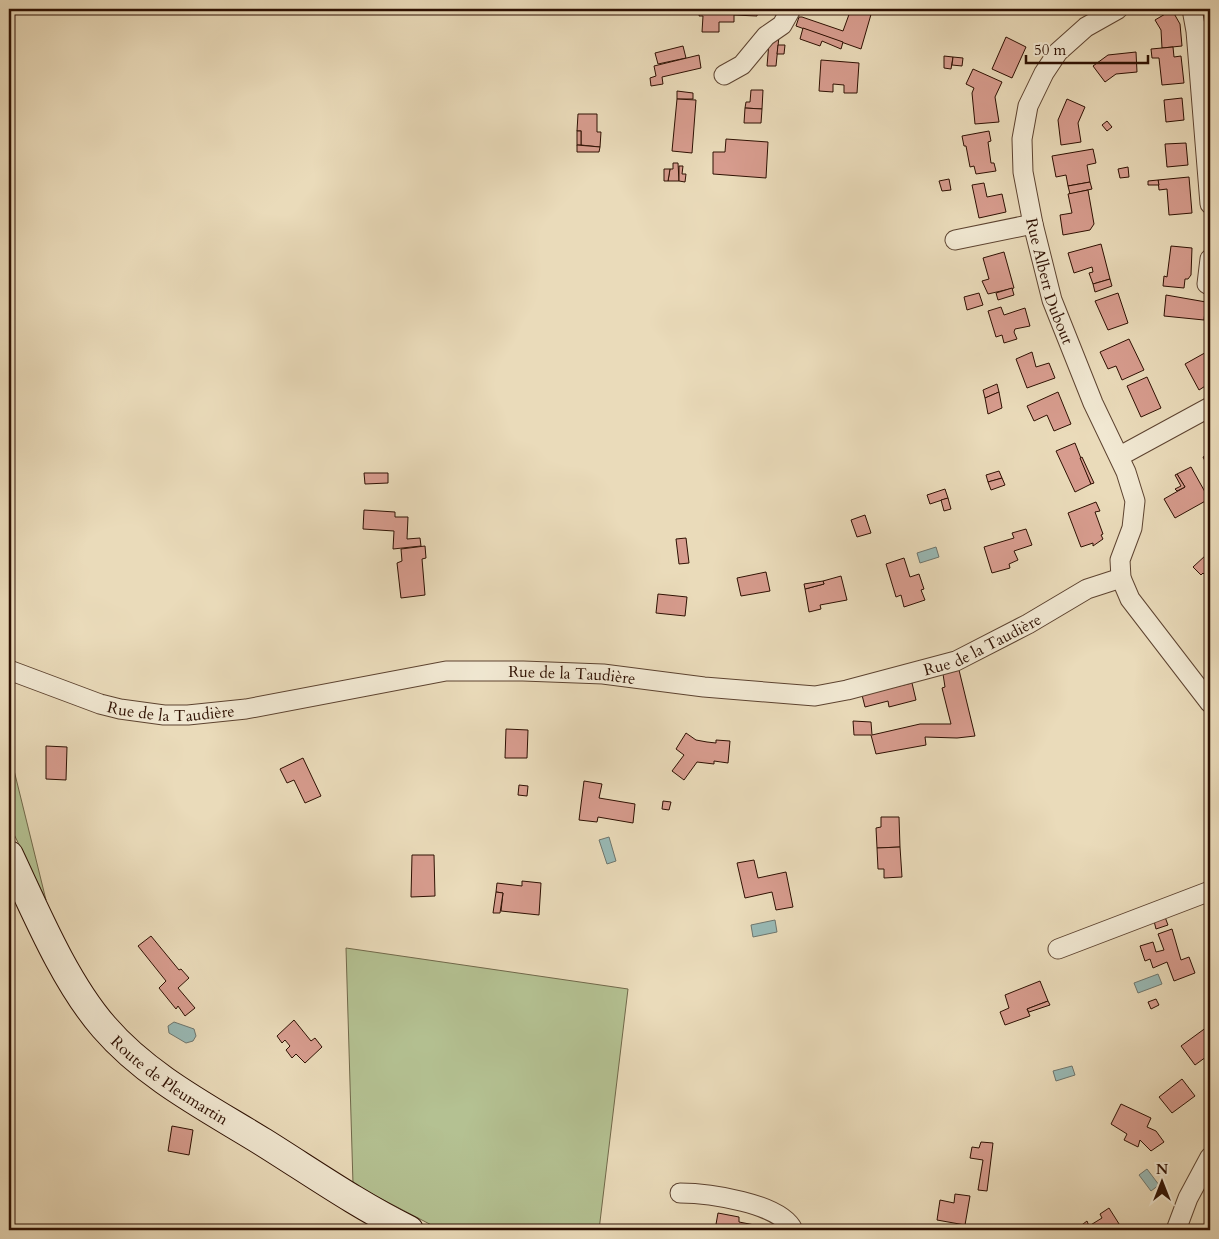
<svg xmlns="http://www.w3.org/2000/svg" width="1219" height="1239" font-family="Cardo,serif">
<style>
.green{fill:#b4c192;stroke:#71684a}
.water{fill:#99bab6;stroke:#6e766e}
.building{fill:#d79c8e;stroke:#2e1002}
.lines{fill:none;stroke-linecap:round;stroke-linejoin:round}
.street-casing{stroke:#5d4330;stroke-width:21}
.secondary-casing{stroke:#2e1002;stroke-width:30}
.street{stroke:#f1e8d2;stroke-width:19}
.secondary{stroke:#f1e8d2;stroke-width:28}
.labels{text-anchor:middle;stroke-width:4;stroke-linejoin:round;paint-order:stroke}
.street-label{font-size:16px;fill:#2e1002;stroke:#f1e8d2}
</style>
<rect width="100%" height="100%" fill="#eadbba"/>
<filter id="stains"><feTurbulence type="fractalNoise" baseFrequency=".004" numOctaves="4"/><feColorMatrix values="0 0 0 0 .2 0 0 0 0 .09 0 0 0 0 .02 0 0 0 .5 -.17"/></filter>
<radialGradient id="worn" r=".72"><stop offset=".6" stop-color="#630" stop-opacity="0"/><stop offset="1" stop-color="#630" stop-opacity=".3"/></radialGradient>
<g class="green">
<path d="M9 751 10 754 46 900 9 824Z"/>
<path d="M346 948 628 989 599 1230H441L353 1184Z"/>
</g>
<g class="water">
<path d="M936 547 939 557 920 563 917 553Z"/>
<path d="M609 837 616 861 607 864 599 840Z"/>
<path d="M775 920 777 932 753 937 751 925Z"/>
<path d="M1158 974 1162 984 1138 993 1134 983Z"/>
<path d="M174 1022 194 1029 196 1036 193 1041 186 1043 169 1033 168 1026Z"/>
<path d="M1072 1066 1075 1075 1056 1081 1053 1071Z"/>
<path d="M1147 1169 1159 1185 1151 1191 1139 1175Z"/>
</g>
<g class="building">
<path d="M711 9H758L757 16 734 15V22H719V32H702L703 16H699L700 11Z"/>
<path d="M851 9 872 11 861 49 796 26 799 17H802L843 31Z"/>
<path d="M1172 10 1180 24 1182 46 1162 48 1161 30 1155 20Z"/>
<path d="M803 28 843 42 841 49 822 41 820 46 800 39Z"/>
<path d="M779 36 776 66H767L769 42Z"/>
<path d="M1006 37 1026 47 1012 78 992 69Z"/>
<path d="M778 45H785L784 54H777Z"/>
<path d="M683 46 686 58 658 64 655 53Z"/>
<path d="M1173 47 1174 57 1181 56 1184 83 1162 85 1159 58H1152L1151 49Z"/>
<path d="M1136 52 1137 72 1116 74 1105 82 1093 66 1108 55Z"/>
<path d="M699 55 701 68 662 77 663 84 651 86 650 78 656 76 654 66Z"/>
<path d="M944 56 953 57 951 69 944 68Z"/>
<path d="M953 57 963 58 962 66 952 65Z"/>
<path d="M821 60 859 63 857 93H844V85L833 84V92L819 91Z"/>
<path d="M973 69 1002 82 995 97 999 122 975 124 972 93 974 88 966 84Z"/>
<path d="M751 90H763L762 109 745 108 746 102H750Z"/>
<path d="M677 91 693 93V99H677Z"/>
<path d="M1182 98 1184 120 1166 122 1164 100Z"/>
<path d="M677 99 696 100 692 153 672 151Z"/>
<path d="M1067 99 1085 107 1078 123 1081 142 1061 145 1058 120Z"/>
<path d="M745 108 762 109 761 123H744Z"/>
<path d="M578 114H597V132H601L600 147 581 145V131H577Z"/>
<path d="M1107 121 1112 127 1107 131 1102 125Z"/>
<rect x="577" y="131" width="4" height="14"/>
<path d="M989 131 991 141 988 142 991 163H994L996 171 976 174 974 166 970 167 966 146H964L962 136Z"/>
<path d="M726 139 768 142 766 178 713 174V152H725Z"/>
<path d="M1186 143 1188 165 1167 167 1165 144Z"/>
<path d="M577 145 600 147 599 152H577Z"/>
<path d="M1093 149 1096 163 1087 165 1090 182 1068 186 1066 175 1056 177 1052 156Z"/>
<path d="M673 163H678L679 181H668L670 169H673Z"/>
<path d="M679 166H683L682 174H686L685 182 679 181Z"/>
<path d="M1128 167 1129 177 1120 178 1118 169Z"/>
<path d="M664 169H670L668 181H664Z"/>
<path d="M1189 177 1192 213 1169 215 1167 189 1159 190 1158 180Z"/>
<path d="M949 179 951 190 942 191 939 181Z"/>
<path d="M1158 180 1159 185H1148V181Z"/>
<path d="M1090 182 1092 189 1070 194 1068 186Z"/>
<path d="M984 183 987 197 1002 194 1006 212 979 218 972 185Z"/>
<path d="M1088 190 1094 224 1090 230 1063 235 1060 215 1072 213 1068 194Z"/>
<path d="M1101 244 1110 279 1093 284 1089 273 1093 272 1092 267 1074 273 1068 253Z"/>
<path d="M1171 246 1192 248 1191 275 1188 279H1185L1184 288 1163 286 1164 276 1167 277Z"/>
<path d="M1004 252 1014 288 988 294 982 281 989 279 983 258Z"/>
<path d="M1110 279 1112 286 1095 292 1093 284Z"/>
<path d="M1012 288 1014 295 998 300 996 293Z"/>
<path d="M979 293 983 305 967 310 964 297Z"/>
<path d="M1118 293 1128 323 1108 330 1095 301Z"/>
<path d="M1166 295 1206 302 1204 320 1164 316Z"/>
<path d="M1001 307 1004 315 1025 308 1030 326 1015 329 1014 332 1017 339 1004 343 1002 335 996 337 988 311Z"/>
<path d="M1129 339 1144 370 1122 380 1116 366 1108 369 1100 352Z"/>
<path d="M1210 350V383L1199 390 1185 364Z"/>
<path d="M1032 352 1036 367 1049 363 1055 378 1027 388 1016 359Z"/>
<path d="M1147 377 1161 408 1141 417 1127 386Z"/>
<path d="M997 384 999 392 985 398 983 390Z"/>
<path d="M999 392 1002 408 988 414 985 398Z"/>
<path d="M1058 392 1071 424 1054 431 1047 415 1034 421 1027 406Z"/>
<path d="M1075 443 1091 484 1075 492 1056 451Z"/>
<path d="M1210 453V471L1203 457Z"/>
<path d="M1082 457 1094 483 1091 484 1080 458Z"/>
<path d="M1191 467 1209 499 1175 518 1164 499 1185 487 1177 474Z"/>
<path d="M999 471 1002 478 988 482 986 475Z"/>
<path d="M364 473H388V483L365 484Z"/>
<path d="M1177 474 1185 487 1177 491 1175 489 1181 486 1175 475Z"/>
<path d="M1002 478 1005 485 991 490 988 482Z"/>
<path d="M945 489 948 498 930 504 927 495Z"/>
<path d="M948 498 951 509 944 511 941 500Z"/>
<path d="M1096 502 1100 511 1095 512 1103 534 1101 535 1103 539 1093 546V543L1081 547 1068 513Z"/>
<path d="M364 510 395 512V517H408L407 539 420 538 421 546 393 549 394 531 363 529Z"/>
<path d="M865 515 871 533 857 537 851 520Z"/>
<path d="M1026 529 1032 545 1014 551 1018 560 1009 564 1010 568 992 573 984 547 1014 538 1012 533Z"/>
<path d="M686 538 689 563 679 564 676 539Z"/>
<path d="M425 546 426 558 422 559 425 595 401 598 397 563 402 561 401 549Z"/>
<path d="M1206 555 1210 559V580L1203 573 1201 575 1193 567Z"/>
<path d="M904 558 910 577 919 574 924 589 921 590 925 600 904 607 901 595 896 597 886 564Z"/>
<path d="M766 572 770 591 741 596 737 578Z"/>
<path d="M841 576 847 600 820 605 821 609 809 612 805 589 824 584 823 581Z"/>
<path d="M823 581 824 584 805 589 804 584Z"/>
<path d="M658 594 687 597 685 616 656 613Z"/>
<path d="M959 670 975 736 957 738 925 737 926 745 876 754 871 735H854L853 721 871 722 872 735 920 724H951L942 688 945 687 943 674Z"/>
<path d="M912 683 916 700 889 707 888 701 865 707 862 695Z"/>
<path d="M506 729 528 730 527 758H505Z"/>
<path d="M686 733 696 740 707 742 716 743V740L730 741 728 763 714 761V764L697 762 684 780 672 771 684 755 676 749Z"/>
<path d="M46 746 67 747 66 780 46 779Z"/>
<path d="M303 758 321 796 305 803 294 780 287 783 280 769Z"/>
<path d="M584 781 602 784 599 798 635 804 633 823 598 817 597 822 579 820Z"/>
<path d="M519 785 528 786 527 796 518 795Z"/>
<path d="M663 801 671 802 669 810 662 809Z"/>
<path d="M881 817H899L900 847 877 848 876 828 881 827Z"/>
<path d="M900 847 902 877 884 878V869H878L877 848Z"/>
<path d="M412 855H434L435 896 411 897Z"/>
<path d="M754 860 758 878 786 872 793 907 776 910 772 892 745 898 737 863Z"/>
<path d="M522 881 541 883 539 915 501 911 503 893 496 892 497 883 522 886Z"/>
<path d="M496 892 503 893 500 913H493Z"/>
<path d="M1165 917 1168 925 1156 929 1154 921Z"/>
<path d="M1172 929 1181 960 1189 957 1195 973 1174 981 1167 962 1153 968 1150 959 1145 961 1140 946 1153 942 1156 952 1164 950 1158 934Z"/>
<path d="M151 936 179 970 181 969 189 978 178 988 195 1008 185 1016 178 1006 176 1009 159 988 166 981 138 946Z"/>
<path d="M1040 981 1048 1001 1027 1009 1030 1016 1005 1025 1000 1012 1009 1008 1005 995Z"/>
<path d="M1156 999 1159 1005 1151 1009 1148 1002Z"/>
<path d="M1048 1001 1050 1005 1029 1012 1027 1009Z"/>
<path d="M294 1020 311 1041 315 1038 322 1047 305 1063 296 1054 292 1058 286 1050 290 1046 285 1040 282 1043 277 1036Z"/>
<path d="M1207 1027 1210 1032V1054L1195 1065 1181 1046Z"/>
<path d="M1182 1079 1195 1096 1172 1113 1159 1097Z"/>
<path d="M1121 1104 1151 1118 1147 1127 1156 1131 1164 1142 1151 1151 1140 1140 1138 1147 1124 1140 1127 1134 1111 1124Z"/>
<path d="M172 1126 193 1130 189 1155 168 1151Z"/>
<path d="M981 1142 993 1143 987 1191 978 1190 983 1160 970 1158 972 1147 979 1148Z"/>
<path d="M955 1194 970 1196 965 1225 937 1220 940 1200 954 1203Z"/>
<path d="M1109 1208 1121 1227 1117 1230H1080L1079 1227 1087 1221 1089 1226 1102 1218 1100 1214Z"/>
<path d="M718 1213 739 1217V1222L765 1227 764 1230H715Z"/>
</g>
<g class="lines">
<defs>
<g id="street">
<path id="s1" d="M1118 9 1086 27 1058 52 1044 73 1028 106 1022 139 1023 172 1033 224 1052 300 1093 403 1126 472 1135 501 1132 528 1120 560 1121 578 1130 599 1210 703"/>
<path d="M1192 9 1196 31 1210 204"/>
<path d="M724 75 742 65 766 36 782 25 791 9"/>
<path d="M955 240 1033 224"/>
<path d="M1210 259 1207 284 1210 285"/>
<path d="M1120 456 1210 407"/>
<path id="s2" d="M9 670 100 704 120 709 164 715H188L246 709 446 671H523L603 674 704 687 815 696 847 690 956 661 1028 624 1087 589 1121 578"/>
<path d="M1058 949 1210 891"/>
<path d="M680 1193C707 1193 781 1203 793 1230"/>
<path d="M1176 1230 1188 1198 1210 1157"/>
</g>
<g id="secondary">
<path id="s3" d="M9 855C35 910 64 981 104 1027 147 1077 208 1108 263 1142 311 1172 358 1205 409 1230"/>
</g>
</defs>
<use href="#street" class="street-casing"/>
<use href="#secondary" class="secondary-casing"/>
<use href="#street" class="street"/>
<use href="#secondary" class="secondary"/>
</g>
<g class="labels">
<g class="street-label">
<text dy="6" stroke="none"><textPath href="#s1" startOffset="315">Rue Albert Dubout</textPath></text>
<text dy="6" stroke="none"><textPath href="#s2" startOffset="994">Rue de la Taudière</textPath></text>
<text dy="6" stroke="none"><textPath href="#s2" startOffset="574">Rue de la Taudière</textPath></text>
<text dy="6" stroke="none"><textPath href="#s2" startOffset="169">Rue de la Taudière</textPath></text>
<text dy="6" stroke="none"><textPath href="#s3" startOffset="282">Route de Pleumartin</textPath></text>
</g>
</g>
<rect width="1219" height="1239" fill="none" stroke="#eadbba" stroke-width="30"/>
<rect x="10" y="10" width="1199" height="1219" fill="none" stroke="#2e1002" stroke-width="2.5"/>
<rect x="15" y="15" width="1189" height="1209" fill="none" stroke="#2e1002"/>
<g transform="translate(1162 1182)" stroke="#f1e8d2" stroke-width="4" paint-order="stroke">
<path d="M0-4L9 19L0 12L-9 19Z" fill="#2e1002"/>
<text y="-8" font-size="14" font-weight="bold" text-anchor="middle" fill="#2e1002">N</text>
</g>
<path d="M1026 55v8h122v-8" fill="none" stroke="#2e1002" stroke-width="2.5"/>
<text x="1034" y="55" font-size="15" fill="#2e1002" stroke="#f1e8d2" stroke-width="4" paint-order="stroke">50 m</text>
<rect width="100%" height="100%" filter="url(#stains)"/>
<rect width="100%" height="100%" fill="url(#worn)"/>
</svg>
